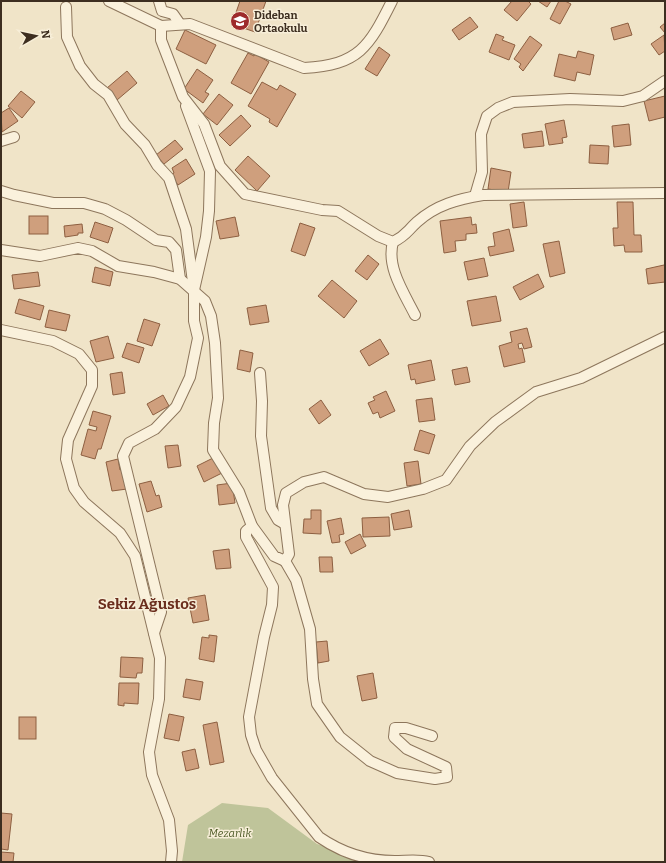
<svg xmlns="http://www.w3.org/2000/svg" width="666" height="863" font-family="Bitter,serif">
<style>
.cemetery{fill:#bfc49a}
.building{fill:#cf9f7d;stroke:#8d5f41}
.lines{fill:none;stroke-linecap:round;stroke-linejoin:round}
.minor-casing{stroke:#8d765c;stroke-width:12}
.minor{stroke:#faf1dc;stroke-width:10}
.labels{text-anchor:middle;stroke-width:3;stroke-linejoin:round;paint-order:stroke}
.poi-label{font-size:11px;font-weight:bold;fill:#3d2e20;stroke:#f7eed8;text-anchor:start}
.park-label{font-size:11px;font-style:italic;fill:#4d5a26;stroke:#f7eed8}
.district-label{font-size:15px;font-weight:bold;fill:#6b2e1e;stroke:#f7eed8}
</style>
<rect width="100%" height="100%" fill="#f0e4c8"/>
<path class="cemetery" d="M222 803 268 808 317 844 377 862H182L188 825Z"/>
<g class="building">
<path d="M240 1H266L255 32 232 24Z"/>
<path d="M512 1H528L531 4 517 21 504 10Z"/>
<path d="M538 1H551L547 7Z"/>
<path d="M559 1H565L571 4 560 24 550 19Z"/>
<path d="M470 17 478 27 459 40 452 30Z"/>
<path d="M628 23 632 35 614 40 611 28Z"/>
<path d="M665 23V33L660 27Z"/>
<path d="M185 30 216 45 206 64 176 49Z"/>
<path d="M496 34 504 37 502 40 515 45 509 60 489 52Z"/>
<path d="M664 35 665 51 659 55 651 44Z"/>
<path d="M530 36 542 45 523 71 519 67 521 64 514 59Z"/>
<path d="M379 47 390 55 377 76 365 69Z"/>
<path d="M578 51 594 55 590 75 577 72 575 81 554 76 559 54 576 58Z"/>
<path d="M248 53 254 56 255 54 269 62 251 94 231 83Z"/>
<path d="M197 69 213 80 205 92 209 94 203 103 184 89Z"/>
<path d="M127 71 137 83 117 100 107 88Z"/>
<path d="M262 82 277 90 280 85 296 94 277 127 269 122 270 119 248 106Z"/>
<path d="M21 91 35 102 22 118 8 106Z"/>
<path d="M219 94 233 105 217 125 203 114Z"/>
<path d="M665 96V117L649 121 644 101Z"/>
<path d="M9 108 18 121 2 132 1 113Z"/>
<path d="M241 115 251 126 230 146 219 135Z"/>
<path d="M564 120 567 137 562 138 563 143 549 145 545 124Z"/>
<path d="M629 124 631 145 614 147 612 126Z"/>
<path d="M542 131 544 146 524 148 522 134Z"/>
<path d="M175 140 183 149 164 164 156 155Z"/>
<path d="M590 145 609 146 608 164 589 163Z"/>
<path d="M248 156 270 176 257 191 235 170Z"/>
<path d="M186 159 195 174 178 185 171 175 174 173 172 168Z"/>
<path d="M491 168 511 172 508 192 488 189Z"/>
<path d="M524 202 527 226 513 228 510 204Z"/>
<path d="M617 202H633L634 235H641L642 252H625L624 245 614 246 613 228H618Z"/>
<rect x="29" y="216" width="19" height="18"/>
<path d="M235 217 239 236 220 239 216 221Z"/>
<path d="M471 217 472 225 476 224 477 233 466 234V240L455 241 456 251 444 253 440 221Z"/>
<path d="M95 222 113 228 108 243 90 237Z"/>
<path d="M300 223 315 228 305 256 291 251Z"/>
<path d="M82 224 83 233H78V235L65 237 64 226Z"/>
<path d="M509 229 514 251 490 256 488 247 495 246 493 233Z"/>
<path d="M559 241 565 273 550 277 543 244Z"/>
<path d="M368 255 379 264 367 280 355 271Z"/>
<path d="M484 258 488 276 468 280 464 262Z"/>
<path d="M664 265H665V282L648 284 646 269Z"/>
<path d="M95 267 113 272 110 286 92 282Z"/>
<path d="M38 272 40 286 14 289 12 275Z"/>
<path d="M538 274 544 287 520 300 513 287Z"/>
<path d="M332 280 357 301 344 318 318 296Z"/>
<path d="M496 296 501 321 472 326 467 301Z"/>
<path d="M19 299 44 306 40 320 15 313Z"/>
<path d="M266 305 269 322 250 325 247 308Z"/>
<path d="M49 310 70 315 66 331 45 327Z"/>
<path d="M144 319 160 324 152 346 137 341Z"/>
<path d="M527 328 532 347 524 349 522 343 518 344 519 349 522 348 525 362 504 367 499 346 512 342 510 332Z"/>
<path d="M108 336 114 358 96 362 90 341Z"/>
<path d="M380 339 389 354 369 366 360 351Z"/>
<path d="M127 343 144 348 139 363 122 357Z"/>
<path d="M240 350 253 353 250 372 237 369Z"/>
<path d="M431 360 435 380 416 384 415 379 411 380 408 365Z"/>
<path d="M467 367 470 382 455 385 452 370Z"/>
<path d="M122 372 125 393 113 395 110 374Z"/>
<path d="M386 391 395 411 380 418 378 412 373 414 368 403 375 400 373 397Z"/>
<path d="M163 395 169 406 153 415 147 404Z"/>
<path d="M432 398 435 420 419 422 416 400Z"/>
<path d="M321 400 331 415 319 424 309 409Z"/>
<path d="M93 411 111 416 101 449H98L95 459 81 455 88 429 96 431 97 427 89 425Z"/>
<path d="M420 430 435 435 429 454 414 450Z"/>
<path d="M178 445 181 466 168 468 165 446Z"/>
<path d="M213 458 222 473 204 482 197 466Z"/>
<path d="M118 459 120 470 123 469 127 489 112 491 106 462Z"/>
<path d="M418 461 421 484 407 486 404 463Z"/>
<path d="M151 481 156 496 159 495 162 507 147 512 139 484Z"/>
<path d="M232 483 235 503 219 505 217 485Z"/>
<path d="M311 510H321V534L303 533 304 519H311Z"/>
<path d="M409 510 412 527 394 530 391 514Z"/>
<path d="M389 517 390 536 363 537 362 518Z"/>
<path d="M341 518 344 534 339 535 340 542 332 543 327 521Z"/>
<path d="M360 534 366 546 351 554 345 542Z"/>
<path d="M229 549 231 568 216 569 213 551Z"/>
<path d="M319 557H332L333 572H320Z"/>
<path d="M205 595 209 620 193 623 188 598Z"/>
<path d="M209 635 217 636 214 662 199 659 202 637 209 638Z"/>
<path d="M327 641 329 661 318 663 316 642Z"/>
<path d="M121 657 143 658 142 673H137L136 678 120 677Z"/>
<path d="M373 673 377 698 362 701 357 676Z"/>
<path d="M186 679 203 682 200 700 183 697Z"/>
<path d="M119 683H139L138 704 124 703V706L118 705Z"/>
<path d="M169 714 184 717 179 741 164 738Z"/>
<rect x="19" y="717" width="17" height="22"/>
<path d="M217 722 224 762 210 765 203 725Z"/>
<path d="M195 749 199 768 186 771 182 752Z"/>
<path d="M1 813 12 814 8 850 1 849Z"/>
<path d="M1 852 14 853 13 862H1Z"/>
</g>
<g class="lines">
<defs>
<g id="minor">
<path d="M109 1 161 26 190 24 304 68C359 65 369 47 392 1"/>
<path d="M159 1 162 11 173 14 180 24"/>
<path d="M66 7 67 37 80 66 94 84 108 95 125 124 145 145 157 165 169 178 186 229 193 282"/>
<path d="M161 26V40L183 97 204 124 220 166 245 194 322 210 338 211 378 236 393 242C407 235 406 232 417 222 436 205 458 199 483 195L665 193"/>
<path d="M1 141 14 137"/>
<path d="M1 191 14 195 53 203H84L105 209 126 220 156 240 169 242 176 250 180 279"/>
<path d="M475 196 482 172 481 134 487 116 498 108 513 102 570 99 623 101 643 96 665 81"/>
<path d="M393 242C386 267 404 293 415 315"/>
<path d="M1 250 40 256 78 248 92 251 118 266 154 272 180 279 205 301 211 316 215 343 218 398 214 423 213 450 239 492 252 526 274 556 285 561 289 554 283 505 286 493 304 482 324 477 364 494 388 497 423 489 446 480 470 446 495 422 536 392 581 378 665 337"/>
<path d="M1 330 53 341 79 354 92 370V386L68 440 66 459 74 488 84 502 120 533 135 556 160 658 159 699 149 752 152 775 169 820 172 851 171 862"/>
<path d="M260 373 262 401 261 436 271 508 278 520 285 524"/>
<path d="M252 526 246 531V537L273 587 272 605 264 637 249 717 251 735 256 750 272 778 319 837C342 853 367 861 395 861 406 861 418 859 429 862"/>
<path d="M285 561 296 580 310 629 313 679 317 704 340 737 370 761 397 773 435 779 447 777 446 767 407 749 394 737 395 728H406L432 736"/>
<path d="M154 633 161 612 123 456 129 443 155 429 176 407 190 377 198 338 194 321V290L206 237 209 211 210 171 186 106"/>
</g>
</defs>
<use href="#minor" class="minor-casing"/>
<use href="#minor" class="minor"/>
</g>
<defs>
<symbol id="school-disc" viewBox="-11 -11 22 22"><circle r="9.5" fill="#9e2a2b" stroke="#f7eed8"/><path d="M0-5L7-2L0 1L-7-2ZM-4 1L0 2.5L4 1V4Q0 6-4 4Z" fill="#fff"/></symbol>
</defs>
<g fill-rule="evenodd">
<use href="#school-disc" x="229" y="10" width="22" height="22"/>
</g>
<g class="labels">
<g class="poi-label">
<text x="254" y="19">Dideban<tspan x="254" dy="13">Ortaokulu</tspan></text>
</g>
<g class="park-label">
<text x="230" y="837">Mezarlık</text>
</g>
<g class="district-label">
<text x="147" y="609">Sekiz Ağustos</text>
</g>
</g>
<rect width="666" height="863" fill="none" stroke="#3d2e20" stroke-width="4"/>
<g transform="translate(36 36) rotate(81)" stroke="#f7eed8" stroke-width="3" paint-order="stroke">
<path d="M0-3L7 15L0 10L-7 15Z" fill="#3d2e20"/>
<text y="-6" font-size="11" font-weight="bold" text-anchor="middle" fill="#3d2e20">N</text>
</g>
</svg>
